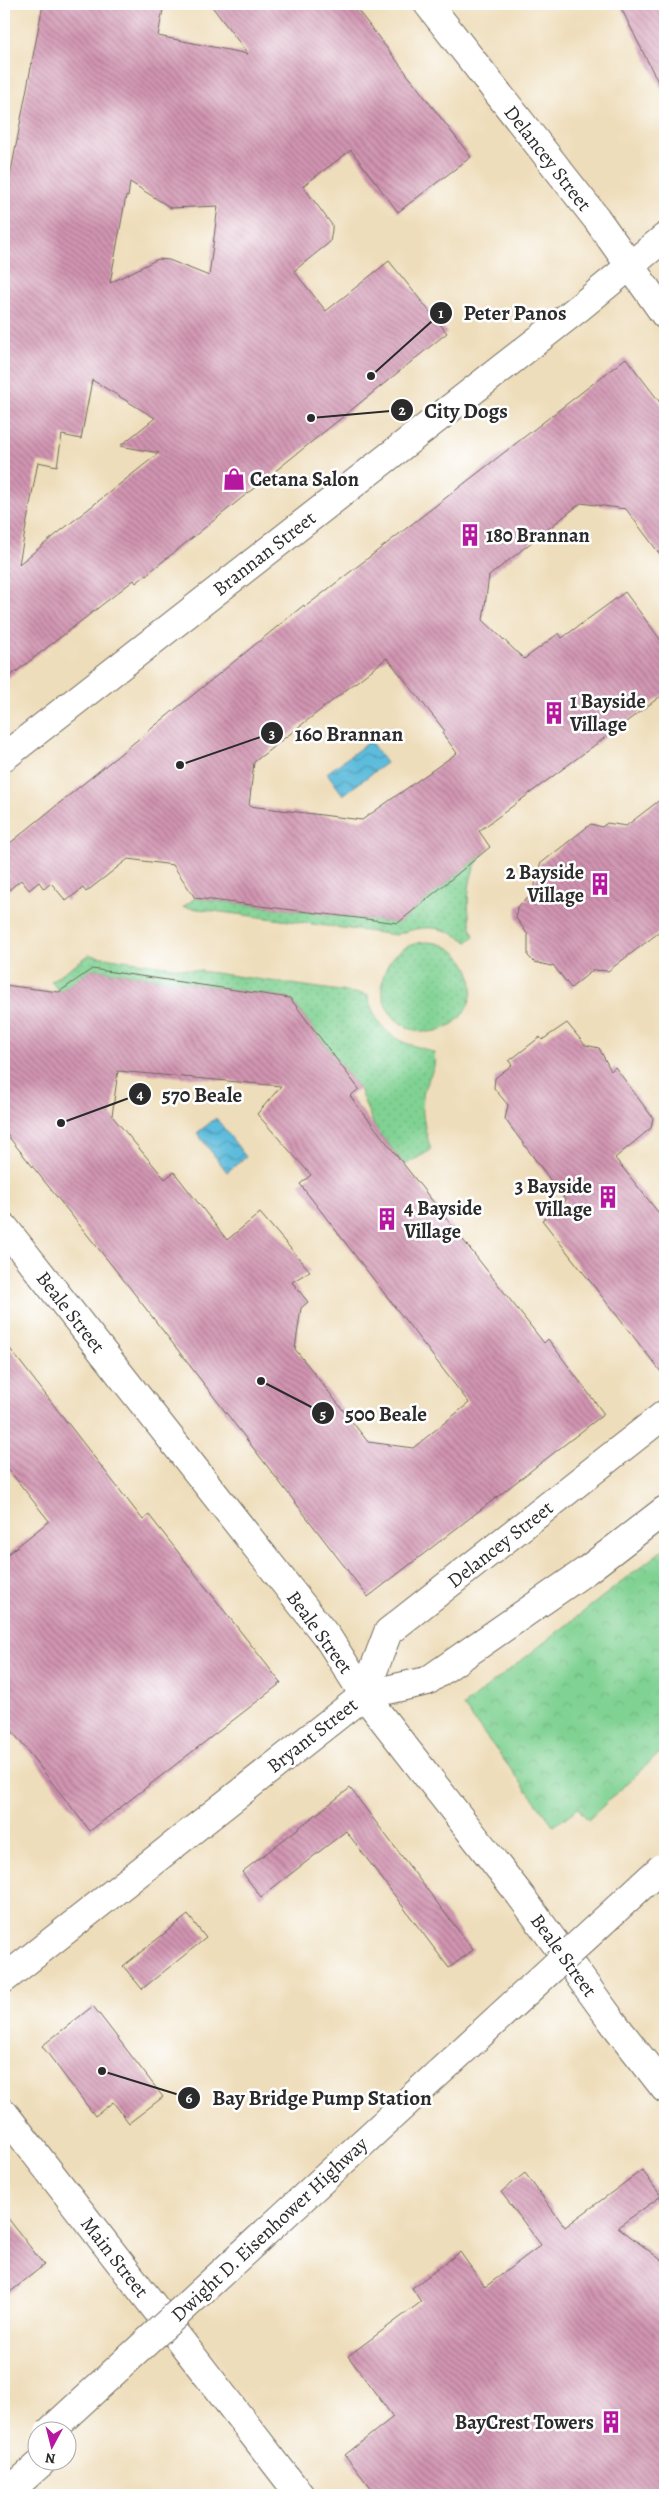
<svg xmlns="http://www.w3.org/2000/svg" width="669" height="2499" font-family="Alegreya,serif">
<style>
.park{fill:url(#park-crowns);stroke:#567e5f}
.garden{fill:url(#garden-dots);stroke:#567e5f}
.water{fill:url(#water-waves);stroke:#447484}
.building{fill:url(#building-back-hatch);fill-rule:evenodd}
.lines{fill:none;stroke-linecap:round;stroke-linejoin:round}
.minor-casing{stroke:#6f695d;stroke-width:30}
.highway-casing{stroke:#6f695d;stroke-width:30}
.minor{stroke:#fff;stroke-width:28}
.highway{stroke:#fff;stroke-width:28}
.highway-bridge-casing{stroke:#6f695d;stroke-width:30;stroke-linecap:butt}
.highway-bridge{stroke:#fff;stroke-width:28}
.labels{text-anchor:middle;stroke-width:5;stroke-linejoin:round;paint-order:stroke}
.street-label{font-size:20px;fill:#2b2b2b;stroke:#fff}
.poi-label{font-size:20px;font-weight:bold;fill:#2b2b2b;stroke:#fff;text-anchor:start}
.leader{fill:none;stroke:#2b2b2b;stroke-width:2}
.callout-dot{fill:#2b2b2b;stroke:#fff;stroke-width:2}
.mark-label{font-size:15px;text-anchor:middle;font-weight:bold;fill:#fff}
.callout-label{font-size:21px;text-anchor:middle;font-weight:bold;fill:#2b2b2b;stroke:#fff;stroke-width:5;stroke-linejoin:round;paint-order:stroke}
</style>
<defs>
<pattern id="park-crowns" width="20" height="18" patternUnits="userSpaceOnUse" patternTransform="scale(1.25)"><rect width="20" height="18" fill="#80d293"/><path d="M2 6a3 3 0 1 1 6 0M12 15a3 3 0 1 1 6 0" fill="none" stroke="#6fb47f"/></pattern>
<pattern id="garden-dots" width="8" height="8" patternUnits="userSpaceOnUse" patternTransform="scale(1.25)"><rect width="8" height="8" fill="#80d293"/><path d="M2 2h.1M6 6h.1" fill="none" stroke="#6fb47f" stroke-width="1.8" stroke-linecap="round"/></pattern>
<pattern id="water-waves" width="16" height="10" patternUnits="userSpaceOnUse" patternTransform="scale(1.25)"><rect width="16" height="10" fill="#5dbcdc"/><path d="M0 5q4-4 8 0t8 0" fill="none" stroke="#4d99b3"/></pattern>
<pattern id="building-back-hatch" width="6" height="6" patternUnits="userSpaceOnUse" patternTransform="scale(1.25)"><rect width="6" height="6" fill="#d194b1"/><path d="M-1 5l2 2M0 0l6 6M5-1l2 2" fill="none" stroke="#aa7990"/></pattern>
</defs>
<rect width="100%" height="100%" fill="#fff"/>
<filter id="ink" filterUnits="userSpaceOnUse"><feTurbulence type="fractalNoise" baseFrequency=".02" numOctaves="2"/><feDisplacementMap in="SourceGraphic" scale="10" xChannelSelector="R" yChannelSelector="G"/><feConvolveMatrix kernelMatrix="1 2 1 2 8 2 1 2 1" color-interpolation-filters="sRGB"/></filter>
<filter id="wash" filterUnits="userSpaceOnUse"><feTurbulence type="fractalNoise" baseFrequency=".0096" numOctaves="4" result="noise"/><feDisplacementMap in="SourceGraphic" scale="20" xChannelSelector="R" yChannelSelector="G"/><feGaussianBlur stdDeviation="1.12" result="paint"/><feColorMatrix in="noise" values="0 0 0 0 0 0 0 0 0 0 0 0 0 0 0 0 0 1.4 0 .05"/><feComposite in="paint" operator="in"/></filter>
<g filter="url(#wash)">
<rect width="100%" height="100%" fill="#eeddba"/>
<path class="park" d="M665 1548V1748L588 1820 578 1808 554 1826 463 1706Z"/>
<g class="garden">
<path d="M490 847C486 851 480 856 477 862 466 882 466 915 474 936L468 942C441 925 425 924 396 935L183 907 195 898 398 923Z"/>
<circle cx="427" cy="987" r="45"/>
<path d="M89 955 368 995C371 1014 383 1032 401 1041 411 1046 423 1047 434 1053 437 1068 430 1073 425 1087 419 1107 425 1130 431 1150L405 1165 374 1126 359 1089 290 998 93 969 59 992 51 981Z"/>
</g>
<g class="water">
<path d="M370 741 386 763 343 795 327 773Z"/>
<path d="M216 1118 246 1157 227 1172 197 1133Z"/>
</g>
<g id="blocks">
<g class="building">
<path d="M43 4H164L158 36 248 54 210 4H353L471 157 398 212 351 150 303 186 332 225V230L330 242 294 271 326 311 389 261 447 333 136 583 134 580 4 681V576L8 573 4 572V208ZM130 182 171 208 218 206 209 276 169 260 158 259 110 283 126 196 128 197ZM92 380 155 418 120 446 159 453 19 564 38 462 57 466 62 435 81 439Z"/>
<path d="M619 4H665V96Z"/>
<path d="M626 358 665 409V561L626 509 581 503 489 576 483 620 524 659 559 633 562 638 625 592 665 646V693L479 831 490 847 398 923 195 898 173 865 128 859 86 892 83 888 66 901 51 883 44 889 39 882 29 890 21 880 4 894V848L304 605 305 607ZM387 658 445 731 442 733 457 753 362 820 249 806 254 762Z"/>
<path d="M665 796V928L608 971 593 970 571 988 553 965 551 966 534 962 528 956V935L516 918 517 907 534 893 536 878 539 876 540 864 591 824 602 827 607 823 626 826Z"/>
<path d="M92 969 290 998 359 1089 350 1096 544 1343 548 1339 604 1414 368 1597 130 1288 4 1131V985L59 992ZM118 1071 281 1086 257 1114 311 1175 300 1184 469 1403 413 1448 368 1442 295 1349 301 1308 308 1302 292 1282 310 1271 260 1213 227 1240 174 1172 165 1179 112 1116Z"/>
<path d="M567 1023 585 1045 599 1048 611 1071 615 1067 653 1118 651 1128 615 1158 658 1212 665 1213V1377L542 1220 566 1201 505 1119 508 1105 494 1088 495 1078 512 1065 509 1061 540 1037 542 1040Z"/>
<path d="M4 1341 143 1520 149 1515 281 1683 90 1831 4 1721V1557L49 1521 4 1464Z"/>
<path d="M350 1788 473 1950 449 1968 346 1831 261 1897 242 1872Z"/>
<path d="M188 1915 206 1938 142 1989 123 1966Z"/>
<path d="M93 2006 163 2097 129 2123 113 2102 95 2116 42 2046Z"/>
<path d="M642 2170 661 2196 618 2227 665 2263V2495H376L345 2455 393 2417 348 2356 421 2302 412 2288 460 2252 485 2287 541 2245 501 2192 525 2173 565 2227Z"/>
<path d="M4 2213 44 2265 4 2297Z"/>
</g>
</g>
</g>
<g filter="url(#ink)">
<use href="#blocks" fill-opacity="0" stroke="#6f695d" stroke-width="1"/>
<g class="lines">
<defs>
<g id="minor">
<path d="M428 4 596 218 665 315"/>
<path d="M4 757 580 307 665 237"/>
<path d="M4 1227 328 1638 364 1695 520 1895 612 2021 665 2089"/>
<path d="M364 1695 388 1632 665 1414"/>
<path d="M4 1979 364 1695 427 1681 587 1570 665 1510"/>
<path d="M4 2113 300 2495"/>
</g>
<path id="highway" d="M5 2495 42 2462"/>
</defs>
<use href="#minor" class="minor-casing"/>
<use href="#highway" class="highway-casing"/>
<use href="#minor" class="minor"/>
<use href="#highway" class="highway"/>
<defs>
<path id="highway-bridge" d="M49 2432 661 1868"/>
</defs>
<use href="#highway-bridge" class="highway-bridge-casing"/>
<use href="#highway-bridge" class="highway-bridge"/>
</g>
</g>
<defs>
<symbol id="shop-bare" viewBox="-9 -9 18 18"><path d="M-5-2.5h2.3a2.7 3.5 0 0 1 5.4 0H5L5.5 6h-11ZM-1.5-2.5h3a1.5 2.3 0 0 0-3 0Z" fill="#b5179e" stroke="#fff" stroke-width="2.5" paint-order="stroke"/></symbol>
<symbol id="building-bare" viewBox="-9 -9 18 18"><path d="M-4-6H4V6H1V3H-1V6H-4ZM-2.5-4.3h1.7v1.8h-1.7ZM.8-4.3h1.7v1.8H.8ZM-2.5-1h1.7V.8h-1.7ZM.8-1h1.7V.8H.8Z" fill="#b5179e" stroke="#fff" stroke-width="2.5" paint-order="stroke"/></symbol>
</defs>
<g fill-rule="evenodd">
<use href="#shop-bare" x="218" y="463" width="32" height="32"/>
<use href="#building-bare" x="454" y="519" width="32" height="32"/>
<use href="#building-bare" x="538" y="697" width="32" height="32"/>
<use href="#building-bare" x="584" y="868" width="32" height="32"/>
<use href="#building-bare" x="592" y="1181" width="32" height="32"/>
<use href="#building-bare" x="371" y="1203" width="32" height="32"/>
<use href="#building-bare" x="595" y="2406" width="32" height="32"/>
</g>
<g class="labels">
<g class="street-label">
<text transform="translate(548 158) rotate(52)" y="7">Delancey Street</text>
<text transform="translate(264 553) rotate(-38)" y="7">Brannan Street</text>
<text transform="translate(71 1312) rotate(52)" y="7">Beale Street</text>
<text transform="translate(500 1544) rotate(-38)" y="7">Delancey Street</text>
<text transform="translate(320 1632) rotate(54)" y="7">Beale Street</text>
<text transform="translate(312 1735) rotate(-38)" y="7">Bryant Street</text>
<text transform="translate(564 1955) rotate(54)" y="7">Beale Street</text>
<text transform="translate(269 2229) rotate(-43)" y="7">Dwight D. Eisenhower Highway</text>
<text transform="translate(115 2257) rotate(52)" y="7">Main Street</text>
</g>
<g class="poi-label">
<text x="250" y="486">Cetana Salon</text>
<text x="486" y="542">180 Brannan</text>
<text x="570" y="708">1 Bayside<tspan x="570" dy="23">Village</tspan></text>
<text x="584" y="879" text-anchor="end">2 Bayside<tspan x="584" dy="23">Village</tspan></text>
<text x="592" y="1193" text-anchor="end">3 Bayside<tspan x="592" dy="23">Village</tspan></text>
<text x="404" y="1215">4 Bayside<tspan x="404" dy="23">Village</tspan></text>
<text x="594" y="2429" text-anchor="end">BayCrest Towers</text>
</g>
</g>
<path class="leader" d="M371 376L441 313M311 418L402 410M180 765L272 733M61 1123L140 1094M261 1381L323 1413M102 2071L189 2098"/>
<g class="callout-dot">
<circle cx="371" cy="376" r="5"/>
<circle cx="311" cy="418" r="5"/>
<circle cx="180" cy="765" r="5"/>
<circle cx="61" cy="1123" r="5"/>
<circle cx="261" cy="1381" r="5"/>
<circle cx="102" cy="2071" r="5"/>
<circle cx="441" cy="313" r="12"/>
<circle cx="402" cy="410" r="12"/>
<circle cx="272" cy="733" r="12"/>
<circle cx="140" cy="1094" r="12"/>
<circle cx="323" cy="1413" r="12"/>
<circle cx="189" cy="2098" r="12"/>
</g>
<g class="mark-label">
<text x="441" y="318">1</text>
<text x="402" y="415">2</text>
<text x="272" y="739">3</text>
<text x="140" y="1099">4</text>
<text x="323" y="1419">5</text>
<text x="189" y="2103">6</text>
</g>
<g class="callout-label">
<text x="515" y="320">Peter Panos</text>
<text x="466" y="418">City Dogs</text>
<text x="349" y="741">160 Brannan</text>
<text x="202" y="1102">570 Beale</text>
<text x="386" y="1421">500 Beale</text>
<text x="322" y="2105">Bay Bridge Pump Station</text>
</g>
<rect width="669" height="2499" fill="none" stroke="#fff" stroke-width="20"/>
<g transform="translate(52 2446) rotate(187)"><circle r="24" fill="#ffffff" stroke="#aaaaaa"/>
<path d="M0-4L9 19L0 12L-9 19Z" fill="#b5179e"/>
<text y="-8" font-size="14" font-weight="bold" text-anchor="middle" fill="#2b2b2b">N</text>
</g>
</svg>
